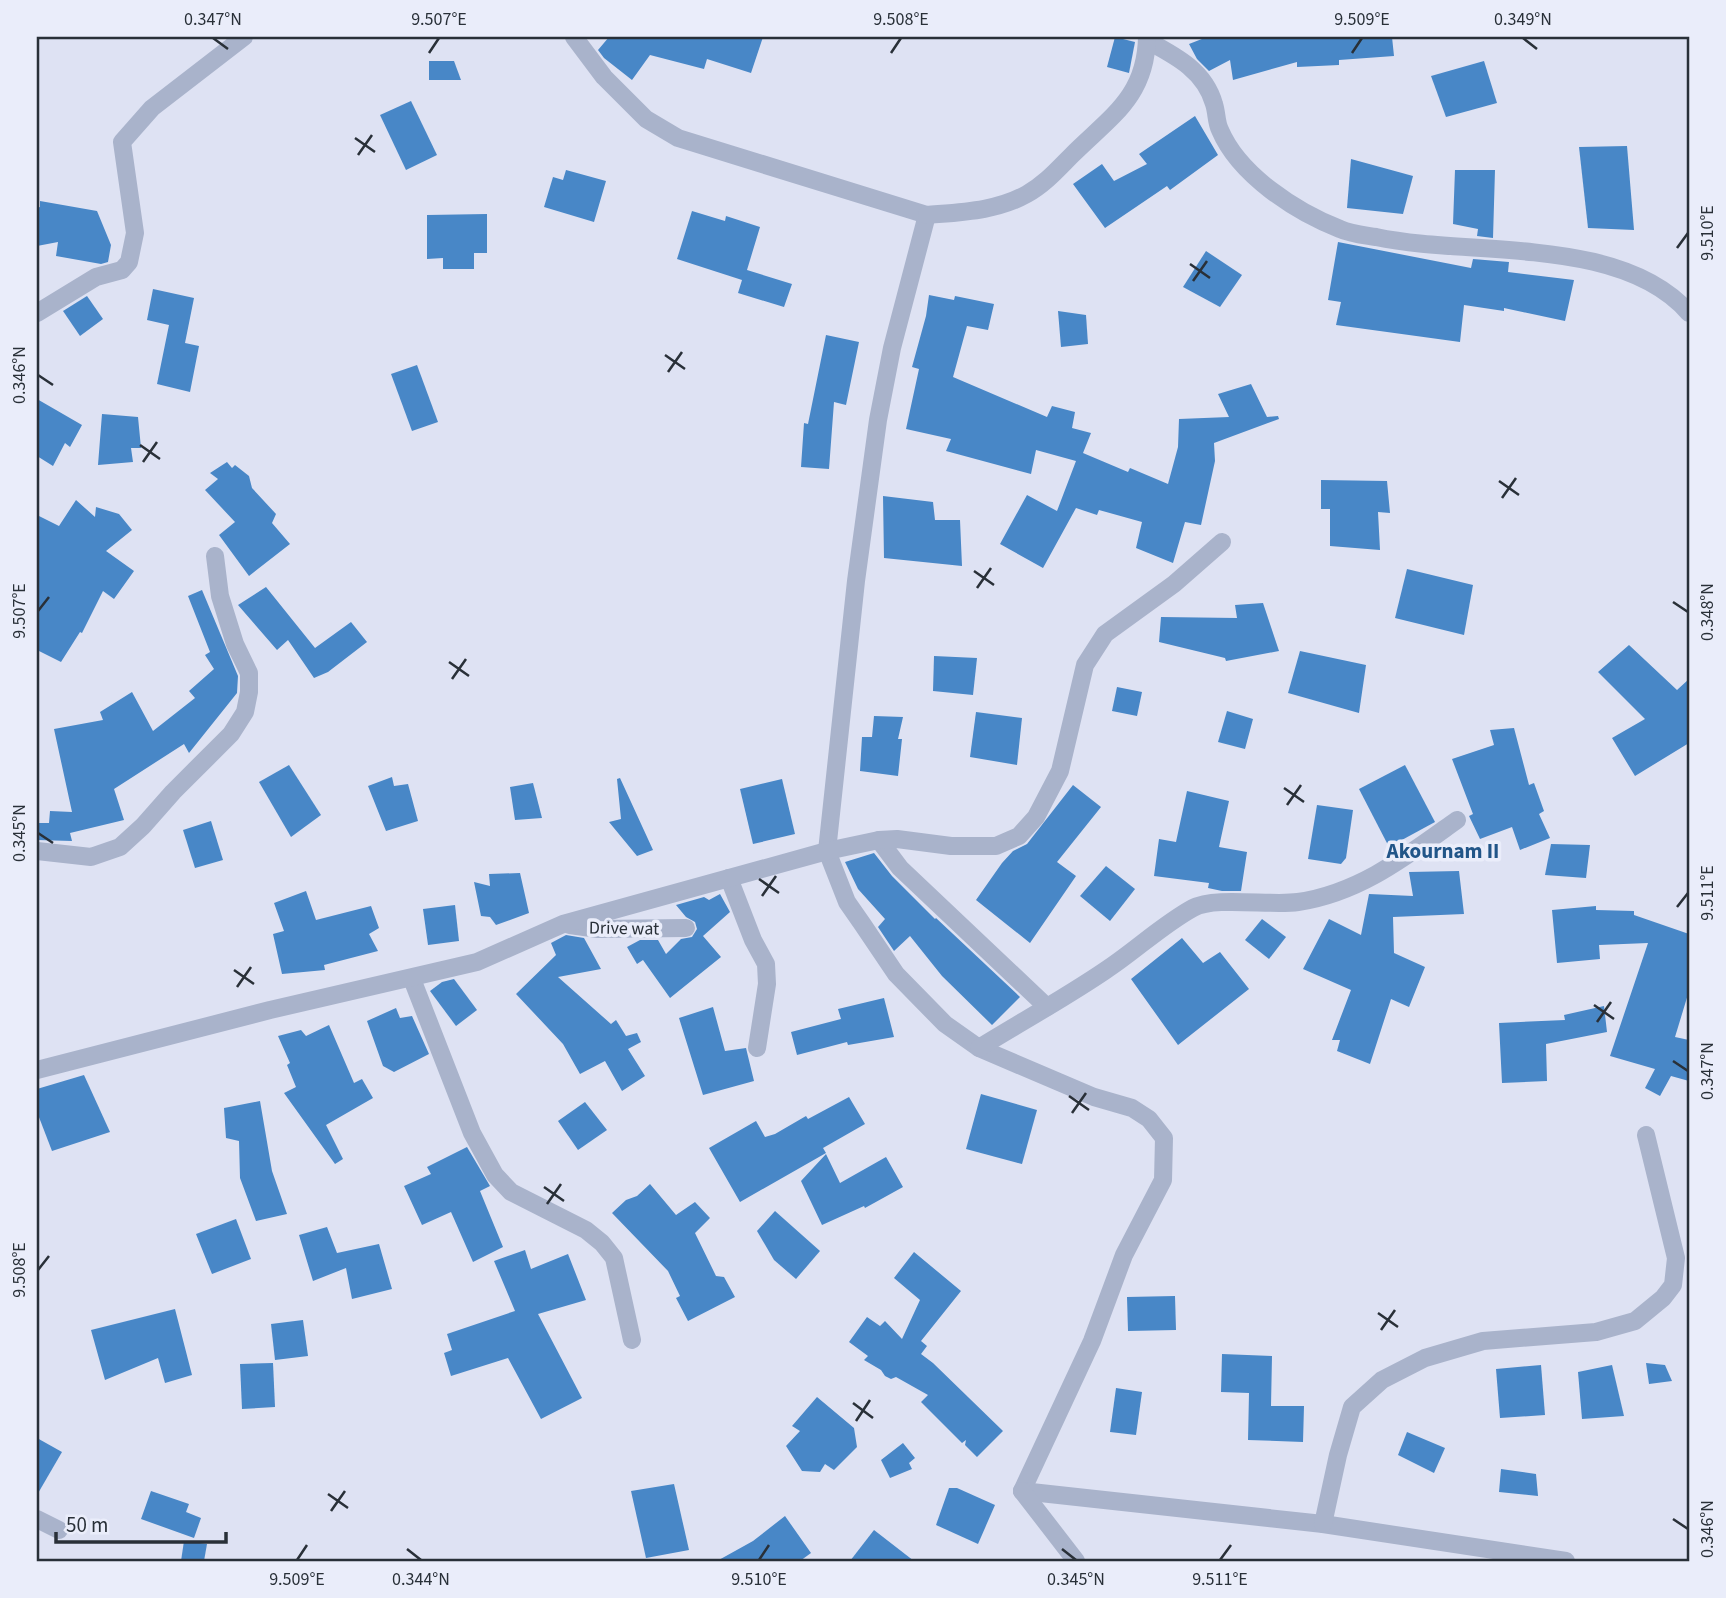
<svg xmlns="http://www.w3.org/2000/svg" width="1726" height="1598" font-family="'Source Sans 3',sans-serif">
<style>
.building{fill:#4887c7}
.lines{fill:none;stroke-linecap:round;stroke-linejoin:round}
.street{stroke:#a9b3cb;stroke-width:18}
.ticks{fill:none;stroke:#293038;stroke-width:2.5}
.labels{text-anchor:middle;stroke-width:7;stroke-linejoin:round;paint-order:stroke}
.street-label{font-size:18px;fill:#293038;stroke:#eaedfa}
.quarter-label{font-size:21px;font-weight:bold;fill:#215588;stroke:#eaedfa}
.neatline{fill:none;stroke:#293038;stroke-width:2.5}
.ticks-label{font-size:18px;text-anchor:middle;fill:#293038}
</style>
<rect width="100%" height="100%" fill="#dee2f3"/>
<g class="building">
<path d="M609 37H763L751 73 707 59 704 69 650 55 632 80 604 58 598 50Z"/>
<path d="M1115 37 1135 42 1129 73 1107 67Z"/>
<path d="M1207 37H1392L1394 56 1339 60V65L1297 67V62L1233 80 1230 60 1209 71 1197 59 1189 44Z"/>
<path d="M429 61H454L461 80H429Z"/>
<path d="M1484 61 1497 103 1446 117 1431 76Z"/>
<path d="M411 101 437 155 406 170 380 115Z"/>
<path d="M1195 116 1218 155 1170 190 1167 186 1105 228 1073 184 1102 164 1114 181 1147 164 1139 154Z"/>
<path d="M1627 146 1634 230 1588 228 1579 147Z"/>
<path d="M1351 159 1413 176 1403 214 1347 208Z"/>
<path d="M566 170 606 181 594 222 544 207 553 177 563 180Z"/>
<path d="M1455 170H1495L1493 238 1477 236 1478 229 1453 224Z"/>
<path d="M40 201 97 211 111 245 108 262 101 264 56 256 58 242 37 246V208L40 207Z"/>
<path d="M692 211 725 221 726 216 760 227 747 270 792 284 784 307 738 293 742 280 677 259Z"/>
<path d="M487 214V253H474V269H443V258L427 259V215Z"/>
<path d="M1338 242 1471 268 1473 259 1509 262 1508 272 1574 280 1565 321 1504 308V311L1464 305 1460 342 1336 325 1341 302 1328 300Z"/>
<path d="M1206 251 1242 275 1220 307 1183 287Z"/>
<path d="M153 289 194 298 185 343 199 346 190 392 157 384 169 325 147 320Z"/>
<path d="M929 295 954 300 955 296 994 304 988 330 967 326 953 377 1047 417 1052 406 1075 412 1072 428 1091 433 1083 453 1128 472 1130 468 1168 484 1178 447 1179 419 1229 417 1218 394 1251 384 1267 417 1278 416 1279 419 1214 443 1215 461 1201 525 1185 522 1173 563 1136 548 1142 522 1099 510 1097 515 1076 508 1043 568 1000 544 1027 495 1057 511 1076 461 1036 450 1031 474 946 451 951 439 906 429 919 369 912 367 926 316Z"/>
<path d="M87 296 103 319 80 336 63 311Z"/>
<path d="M1058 311 1086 315 1088 344 1061 347Z"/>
<path d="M826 335 859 342 846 405 834 402 829 469 801 467 804 423 808 424Z"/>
<path d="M417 365 438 422 412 431 391 374Z"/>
<path d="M37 399 82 425 70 447 65 443 53 466 37 456Z"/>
<path d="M102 414 138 417 141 448H131L133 462 98 465Z"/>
<path d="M227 462 232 468 235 465 249 476 252 488 276 514 272 523 290 544 249 576 219 535 235 522 205 490 218 479 210 473Z"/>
<path d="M1321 480 1387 481 1390 513 1378 512 1380 550 1330 546V509H1321Z"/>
<path d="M883 496 933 502 935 520H960L962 566 884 558Z"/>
<path d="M76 500 95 517 96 507 119 514 132 530 106 551 134 571 114 599 103 591 82 633 80 632 61 662 37 650V515L59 526Z"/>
<path d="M1407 569 1473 585 1464 635 1395 618Z"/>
<path d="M266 587 315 648 351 622 367 642 328 672 314 678 288 640 277 650 238 605Z"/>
<path d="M202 590 238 676 237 693 189 753 184 744 114 789 124 820 70 833 72 841 37 840V823H49L50 811 72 812 54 729 103 720 100 712 132 692 153 731 195 698 189 691 214 669 205 655 210 652 188 596Z"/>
<path d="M1263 603 1279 651 1226 661 1225 658 1159 642 1161 617 1237 618 1235 605Z"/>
<path d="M1629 645 1677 690 1689 679V743L1635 776 1612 738 1645 719 1598 672Z"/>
<path d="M1300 651 1366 665 1359 713 1288 693Z"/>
<path d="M934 656 977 658 973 695 933 691Z"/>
<path d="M1117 687 1142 692 1137 716 1112 711Z"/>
<path d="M1227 711 1253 719 1245 749 1218 742Z"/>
<path d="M976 712 1022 718 1017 765 970 757Z"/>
<path d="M874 716 903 717 898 739H902L898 776 860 771 862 737H872Z"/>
<path d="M1514 728 1529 785 1534 783 1544 811 1539 814 1550 838 1520 850 1512 827 1480 839 1469 816 1473 814 1452 759 1494 745 1490 730Z"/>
<path d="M289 765 321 815 291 837 259 782Z"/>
<path d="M1405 765 1435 822 1389 847 1359 789Z"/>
<path d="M392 777 394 786 408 784 418 821 386 831 368 786Z"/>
<path d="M620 778 653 850 637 856 609 822 621 819 617 779Z"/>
<path d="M782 779 795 834 753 844 740 789Z"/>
<path d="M533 783 542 818 515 820 510 787Z"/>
<path d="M1073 785 1101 807 1057 862 1076 876 1030 943 976 900 1002 863 1013 851 1027 844Z"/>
<path d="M1187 791 1229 801 1219 847 1247 852 1241 891H1222L1208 888 1209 883 1154 876 1159 839 1176 842Z"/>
<path d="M1317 805 1353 810 1346 858 1341 864 1308 859Z"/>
<path d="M211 821 223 860 195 868 183 830Z"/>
<path d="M1551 844 1590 845 1586 878 1545 875Z"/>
<path d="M874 853 892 876 935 919 936 918 1020 997 992 1025 942 976 910 936 894 951 878 927 885 919 858 889 845 862Z"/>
<path d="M1106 866 1135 889 1110 921 1080 896Z"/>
<path d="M1459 871 1464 914 1393 917 1394 953 1425 967 1409 1007 1391 999 1370 1064 1337 1051 1340 1040H1332L1351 990 1303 969 1329 919 1361 935 1369 894 1413 896 1409 872Z"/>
<path d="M520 873 529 913 496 925 490 917 481 916 474 882 490 886 489 874Z"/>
<path d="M306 891 316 920 371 906 379 928 369 934 378 951 324 965 325 970 282 974 273 934 284 931 274 903Z"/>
<path d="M720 894 730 912 703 936 721 957 670 998 643 960 637 964 627 947 640 940H658L666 954 681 939 692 937 697 929 695 922 686 917 676 905 704 897 709 900Z"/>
<path d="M455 905 459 941 428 945 423 909Z"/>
<path d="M1596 906V910L1634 911V915L1689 934V991L1675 1037 1689 1040V1081L1671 1076 1660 1096 1645 1088 1655 1069 1610 1056 1648 943 1599 945 1600 959 1557 963 1552 910Z"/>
<path d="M1262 919 1286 937 1269 959 1245 940Z"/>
<path d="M566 935 584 938 601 969 558 977 611 1024 616 1020 626 1036 637 1033 641 1042 628 1049 645 1076 622 1091 605 1061 580 1074 563 1044 516 994 556 955 551 943Z"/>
<path d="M1182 938 1203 963 1220 952 1249 989 1178 1045 1131 979Z"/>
<path d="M454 979 477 1010 456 1026 430 991 442 982Z"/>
<path d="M884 998 894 1037 848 1045 847 1042 797 1055 791 1032 841 1019 838 1009Z"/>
<path d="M1604 1006 1607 1032 1546 1044 1547 1081 1502 1083 1499 1023 1565 1020 1564 1015Z"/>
<path d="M713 1007 725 1051 746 1048 754 1081 703 1095 679 1018Z"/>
<path d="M396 1008 400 1018 412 1016 429 1054 394 1072 383 1066 367 1021Z"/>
<path d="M329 1025 354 1083 362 1079 373 1098 326 1125 343 1159 335 1164 284 1093 296 1087 287 1065 290 1063 278 1036 301 1030 306 1036Z"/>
<path d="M84 1075 110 1132 52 1151 37 1112V1089Z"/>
<path d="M981 1094 1037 1110 1022 1164 966 1149Z"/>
<path d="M849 1097 865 1124 823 1148 826 1153 740 1202 709 1148 756 1121 765 1137 775 1134 806 1116 808 1119Z"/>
<path d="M260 1101 272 1171 287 1214 256 1221 240 1178 239 1141 226 1138 224 1108Z"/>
<path d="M585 1102 607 1130 578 1150 558 1121Z"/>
<path d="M467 1147 490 1186 480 1191 503 1247 473 1262 451 1212 422 1225 404 1186 431 1174 427 1167Z"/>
<path d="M826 1154 840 1183 886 1157 903 1187 865 1208 864 1206 822 1225 801 1181Z"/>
<path d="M650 1184 676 1215 695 1202 710 1218 695 1233 716 1276 724 1277 735 1297 688 1321 676 1298 680 1296 668 1271 612 1213 626 1200 637 1196Z"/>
<path d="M775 1211 820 1251 796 1279 774 1260 757 1231Z"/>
<path d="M236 1219 251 1259 212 1274 196 1234Z"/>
<path d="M327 1227 337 1253 379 1244 392 1289 352 1299 346 1268 313 1281 299 1235Z"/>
<path d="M525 1250 531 1269 568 1254 586 1300 538 1314 582 1398 541 1419 508 1358 451 1376 444 1353 452 1350 447 1334 515 1311 494 1261Z"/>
<path d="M914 1252 961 1291 921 1341 927 1346 921 1354 933 1363 1003 1431 977 1457 965 1445 966 1440 962 1443 921 1402 928 1395 896 1377 891 1379 885 1376 881 1370 864 1360 868 1356 849 1342 867 1317 880 1326 885 1321 902 1339 920 1300 894 1278Z"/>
<path d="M1175 1296 1176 1330 1128 1331 1127 1297Z"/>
<path d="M175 1309 192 1375 165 1383 158 1358 105 1380 91 1330Z"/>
<path d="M303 1320 308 1356 275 1360 271 1324Z"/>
<path d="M1222 1354 1272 1356 1271 1406H1304L1303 1442 1248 1440 1249 1393 1221 1392Z"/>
<path d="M273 1363 275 1407 242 1409 240 1364Z"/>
<path d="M1646 1363 1665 1365 1672 1381 1649 1384Z"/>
<path d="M1541 1365 1545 1415 1500 1418 1496 1369Z"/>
<path d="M1612 1365 1624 1416 1582 1419 1578 1372Z"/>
<path d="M1116 1388 1142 1392 1136 1435 1110 1432Z"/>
<path d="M817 1397 854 1428 857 1447 834 1470 825 1464 820 1472 802 1471 786 1446 800 1431 792 1426Z"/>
<path d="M1407 1432 1445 1448 1434 1473 1398 1455Z"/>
<path d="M37 1438 62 1452 37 1495Z"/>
<path d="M903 1443 915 1458 909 1463 912 1469 890 1478 881 1460Z"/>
<path d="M1501 1469 1536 1474 1538 1496 1499 1492Z"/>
<path d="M674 1484 689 1550 646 1558 631 1491Z"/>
<path d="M949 1488H957L995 1505 978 1544 936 1525Z"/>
<path d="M151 1491 189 1504 186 1512 201 1518 194 1538 141 1519Z"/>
<path d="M785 1516 811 1553 800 1561H717L753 1541Z"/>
<path d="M874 1530 914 1561H850Z"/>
<path d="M184 1541 207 1544 204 1561H181Z"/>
</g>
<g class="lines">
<g class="street">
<path d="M574 37 604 77 646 119 678 138 927 215 892 348 878 420 856 581 827 851 847 902 863 925 896 974 945 1024 979 1048 1094 1097 1132 1108 1149 1119 1164 1138 1163 1180 1124 1255 1092 1341 1022 1491"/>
<path d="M1148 41C1176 56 1205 71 1214 104 1217 113 1216 122 1220 130 1239 175 1296 212 1340 229 1351 234 1364 235 1376 237 1470 257 1621 235 1689 313"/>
<path d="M927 215C962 212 997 211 1027 194 1045 184 1058 169 1072 155 1110 117 1146 97 1147 37"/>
<path d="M37 313 96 277 122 270 129 262 135 233 122 142 152 108 244 37"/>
<path d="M879 840 900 868 1047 1007"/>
<path d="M37 851 91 857 120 847 143 826 173 792 231 734 245 712 249 692V673L235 644 220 596 215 556"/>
<path d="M729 878 753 940 766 964 767 984 757 1048"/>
<path d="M570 925 598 929 686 928"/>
<path d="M412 979 472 1133 495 1175 511 1192 586 1230 602 1243 614 1258 632 1340"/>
<path d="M979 1048C1021 1022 1065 998 1106 970 1135 951 1162 925 1193 908 1215 896 1271 906 1298 902 1360 893 1408 855 1457 820"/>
<path d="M37 1070 270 1010 477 962 563 924 827 851 879 840 897 839 951 846H996L1019 836 1036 817 1060 771 1085 665 1105 634 1174 584 1222 542"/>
<path d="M1022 1491 1323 1524 1566 1561"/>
<path d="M1022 1491 1076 1561"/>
<path d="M37 1519 59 1530"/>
<path d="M1323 1524 1338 1455 1352 1407 1382 1380 1425 1358 1483 1341 1596 1332 1635 1321 1663 1298 1673 1285 1676 1258 1646 1135"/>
</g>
</g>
<path class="ticks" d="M213 38 228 49M1523 38 1537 49M429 53 439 38M891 53 901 38M1352 53 1362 38M355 138 375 152M358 155 372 135M1677 248 1688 233M1190 264 1210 278M1193 281 1207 261M665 355 685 369M668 372 682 352M38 375 53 385M140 445 160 459M143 462 157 442M1499 481 1519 495M1502 498 1516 478M974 571 994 585M977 588 991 568M1673 602 1688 612M38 611 49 597M449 662 469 676M452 679 466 659M1284 788 1304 802M1287 805 1301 785M38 833 53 843M759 879 779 893M762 896 776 876M1677 907 1688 893M234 970 254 984M237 987 251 967M1594 1005 1614 1019M1597 1022 1611 1002M1673 1061 1688 1071M1069 1096 1089 1110M1072 1113 1086 1093M544 1187 564 1201M547 1204 561 1184M38 1270 49 1256M1378 1313 1398 1327M1381 1330 1395 1310M853 1403 873 1418M856 1421 870 1400M328 1494 348 1508M331 1511 345 1491M1673 1519 1688 1529M407 1549 421 1560M1062 1549 1076 1560M297 1560 307 1545M759 1560 769 1545M1220 1560 1231 1545"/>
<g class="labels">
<g class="street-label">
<text transform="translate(624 928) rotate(1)" y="6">Drive wat</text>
</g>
<g class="quarter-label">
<text x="1443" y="858">Akournam II</text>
</g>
</g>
<rect width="1726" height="1598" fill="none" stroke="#eaedfa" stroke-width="77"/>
<path d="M56 1532v10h170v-10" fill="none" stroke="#293038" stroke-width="3.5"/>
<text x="66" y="1532" font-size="21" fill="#293038" stroke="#eaedfa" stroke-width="5" paint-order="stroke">50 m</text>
<rect x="38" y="38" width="1650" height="1522" class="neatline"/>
<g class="ticks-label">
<text x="213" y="25">0.347°N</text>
<text x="439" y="25">9.507°E</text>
<text x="901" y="25">9.508°E</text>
<text x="1362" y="25">9.509°E</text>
<text x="1523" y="25">0.349°N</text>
<text transform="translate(1707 233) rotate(-90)" y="6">9.510°E</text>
<text transform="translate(19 375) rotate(-90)" y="6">0.346°N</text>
<text transform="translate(19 611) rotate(-90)" y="6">9.507°E</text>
<text transform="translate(1707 612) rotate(-90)" y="6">0.348°N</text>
<text transform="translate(19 833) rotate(-90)" y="6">0.345°N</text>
<text transform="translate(1707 893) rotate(-90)" y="6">9.511°E</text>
<text transform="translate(1707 1071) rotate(-90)" y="6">0.347°N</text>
<text transform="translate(19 1270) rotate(-90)" y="6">9.508°E</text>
<text transform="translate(1707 1529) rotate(-90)" y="6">0.346°N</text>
<text x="297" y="1585">9.509°E</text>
<text x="421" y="1585">0.344°N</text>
<text x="759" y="1585">9.510°E</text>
<text x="1076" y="1585">0.345°N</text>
<text x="1220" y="1585">9.511°E</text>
</g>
</svg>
